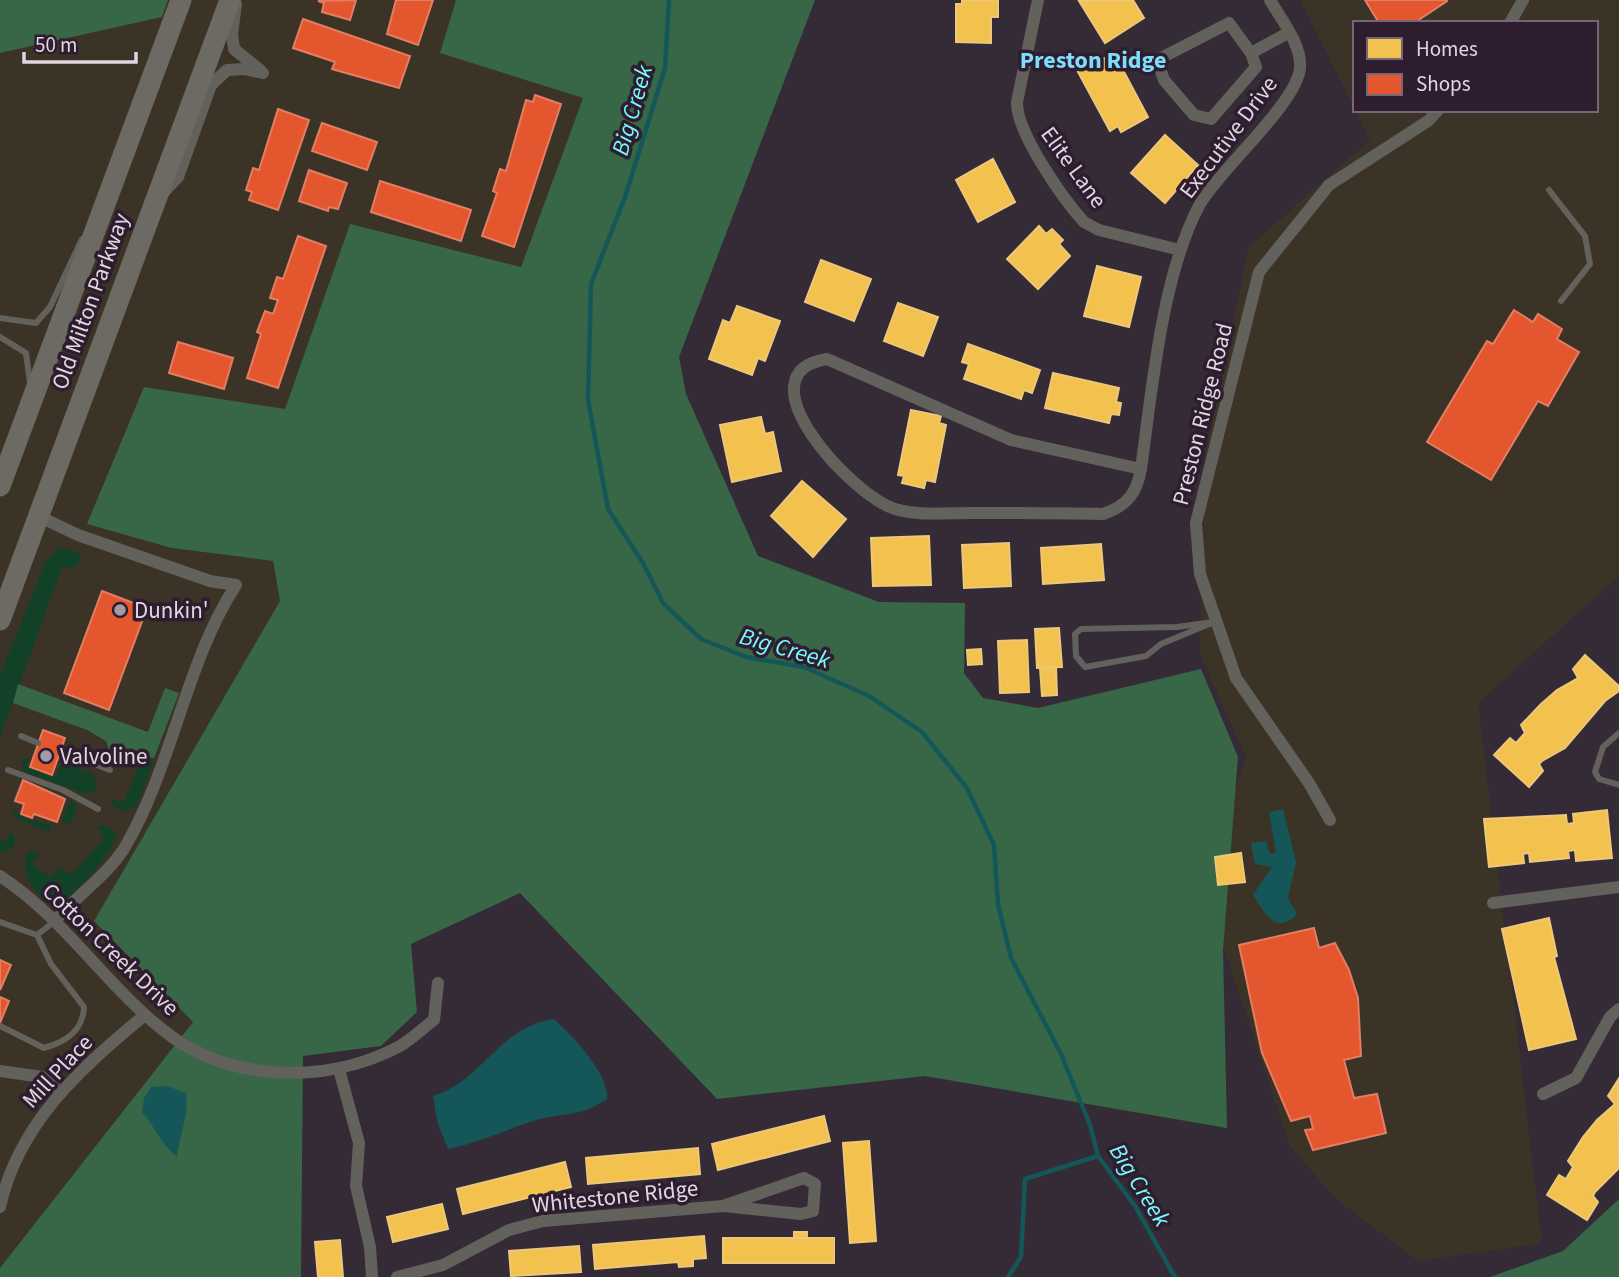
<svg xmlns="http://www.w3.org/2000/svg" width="1619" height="1277" font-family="'Source Sans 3',sans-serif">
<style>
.commercial{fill:#3b3426}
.green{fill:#114126}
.forest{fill:#376747}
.water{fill:#155759}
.homes{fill:#f2c14e;stroke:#edc77a;stroke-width:2}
.shops{fill:#e4572e;stroke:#e37d64;stroke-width:2}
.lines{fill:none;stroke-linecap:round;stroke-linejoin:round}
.stream{stroke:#155759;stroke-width:4.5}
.service{stroke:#63615c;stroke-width:6}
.minor{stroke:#63615c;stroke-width:12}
.trunk{stroke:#6c6a62;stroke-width:21}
.poi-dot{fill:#a49aa6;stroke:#2e1d2f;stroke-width:2.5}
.labels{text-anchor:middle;stroke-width:7;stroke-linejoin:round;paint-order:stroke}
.street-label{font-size:23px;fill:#e1d6e2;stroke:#2e1d2f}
.poi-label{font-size:23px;fill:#e1d6e2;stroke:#2e1d2f;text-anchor:start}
.neighbourhood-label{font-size:24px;font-weight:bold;fill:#7dddfb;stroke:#2e1d2f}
.water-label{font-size:24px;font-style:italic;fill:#79fafe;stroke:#2e1d2f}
</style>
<rect width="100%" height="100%" fill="#342b36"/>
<g class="commercial">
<path d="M168 0H456L441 53 583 98 521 267 350 225 285 409 172 548 273 561 280 601 94 921 193 1022 0 1268V53L162 17Z"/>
<path d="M1300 0H1619V576L1478 703 1542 1243 1418 1261 1336 1199 1290 1146 1211 909V857L1246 758 1200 654 1205 457 1249 247 1370 140 1355 110H1596V23H1355V109Z"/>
</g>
<g class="green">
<path d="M58 548 78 552 81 560 73 569 63 565 0 737V675L45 563Z"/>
<path d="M21 757 29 760 26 766 56 777 62 762 93 774 97 787 94 792 85 794 23 771Z"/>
<path d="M148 759 153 761 137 806 124 812 111 804 112 799 124 802 139 764Z"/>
<path d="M71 799 78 808 69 825 62 820Z"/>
<path d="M11 809 27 819 51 825 50 833 15 818Z"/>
<path d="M105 825 116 832C116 854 79 886 64 901 38 908 19 874 27 853L33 851 40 854 32 863 50 878 60 868 71 875 104 838 97 827Z"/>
<path d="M10 833 14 835 15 844 9 851 0 853V840L4 842Z"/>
</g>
<g class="forest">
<path d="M0 0H168L162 17 0 53Z"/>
<path d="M456 0H815L679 357 686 394 758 556 879 602 965 603 964 673 983 698 1038 708 1201 669 1238 757 1223 950 1227 1128 925 1076 717 1099 520 893 411 944 417 1012 381 1046 303 1056 301 1277H0V1268L193 1022 94 921 280 601 273 561 172 548 87 524 144 387 285 409 350 224 521 267 583 98 440 53Z"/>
<path d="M18 684 148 732 165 688 179 693 154 758 147 757 139 761 127 757 129 750 112 744 109 750 106 741 87 730 13 703Z"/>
<path d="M1619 1199V1277H1490L1563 1251Z"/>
</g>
<g class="water">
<path d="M1283 809 1296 862 1288 898 1297 914C1275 938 1263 909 1253 895L1272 867 1255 864 1251 843 1266 841 1270 854 1276 852 1269 812Z"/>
<path d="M554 1019C572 1035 610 1075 607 1099 576 1120 561 1111 530 1122 503 1131 477 1143 448 1149L437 1121 433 1096C483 1081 498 1027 554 1019Z"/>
<path d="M167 1086 186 1093C189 1116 180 1134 177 1157 161 1144 155 1127 142 1112L144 1098 151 1087Z"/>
</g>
<g class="homes">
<path d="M962 0H998V17H991V43L956 42V4H962Z"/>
<path d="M1133 0 1144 18 1105 43 1079 1Z"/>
<path d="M1114 53 1148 117 1121 132 1118 126 1110 131 1078 72Z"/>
<path d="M1165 135 1198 165 1165 203 1131 173Z"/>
<path d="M993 159 1015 202 978 222 956 180Z"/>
<path d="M1039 226 1046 234 1052 229 1063 240 1059 244 1070 256 1038 289 1007 259Z"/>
<path d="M821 260 871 279 854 321 805 302Z"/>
<path d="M1097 266 1141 277 1129 327 1084 316Z"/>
<path d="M898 303 938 317 923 356 884 341Z"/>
<path d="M737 306 780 321 765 361 758 358 752 375 709 359 723 320 730 323Z"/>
<path d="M968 344 1040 370 1032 393 1024 390 1021 399 964 379 969 364 962 362Z"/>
<path d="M1053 373 1119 388 1116 402 1121 403 1119 415 1111 414 1109 423 1045 408Z"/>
<path d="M911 410 941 416 939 423 946 425 935 482 926 480 924 488 902 483 904 476 898 475Z"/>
<path d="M761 417 765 434 773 432 781 471 732 482 720 425Z"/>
<path d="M802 481 846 519 813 557 771 516Z"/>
<path d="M929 536 931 585 873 586 871 538Z"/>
<path d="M1009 543 1011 586 964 588 962 545Z"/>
<path d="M1101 544 1104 580 1043 584 1041 548Z"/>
<path d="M1059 628 1062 667 1037 668 1035 629Z"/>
<path d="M1027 640 1029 692 1000 693 998 641Z"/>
<path d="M981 649 982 664 968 665 967 650Z"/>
<path d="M1585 655 1619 686V691L1605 701 1565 748 1542 761 1539 764 1543 771 1529 787 1494 755 1510 738 1516 743 1525 733 1521 725 1541 704 1557 690 1578 678 1573 669Z"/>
<path d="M1056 667 1057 695 1042 696 1040 668Z"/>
<path d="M1607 810 1612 858 1576 861 1575 850 1568 851 1569 858 1530 862 1529 853 1523 854 1524 863 1489 867 1484 819 1566 815 1567 824 1574 823 1573 814Z"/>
<path d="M1241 853 1245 882 1218 885 1215 857Z"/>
<path d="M1549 918 1557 956 1554 957 1576 1039 1529 1050 1502 929Z"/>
<path d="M1618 1080 1619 1168 1595 1192 1593 1196 1598 1202 1587 1220 1547 1195 1559 1175 1566 1179 1573 1167 1568 1161 1583 1137 1597 1120 1615 1104 1608 1096Z"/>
<path d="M824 1116 830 1141 718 1170 712 1144Z"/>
<path d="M869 1141 876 1241 850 1243 843 1143Z"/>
<path d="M698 1148 700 1174 588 1184 586 1158Z"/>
<path d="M565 1162 571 1187 463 1214 457 1189Z"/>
<path d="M442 1204 448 1229 393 1242 387 1217Z"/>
<path d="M794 1232H807L806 1263H794Z"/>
<path d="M704 1236 706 1258 693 1259V1266L679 1267 678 1262 595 1269 593 1245Z"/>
<rect x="723" y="1238" width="111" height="25"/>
<path d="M340 1240 343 1277H318L315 1242Z"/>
<path d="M579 1246 581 1272 511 1276 509 1251Z"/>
</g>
<g class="shops">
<path d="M356 0 350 20 322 12 324 3 318 1Z"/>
<path d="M396 0H433L418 45 387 34Z"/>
<path d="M1365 0H1446L1447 1 1414 23H1379Z"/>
<path d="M303 19 410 56 399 88 332 69 335 62 293 48Z"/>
<path d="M535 95 561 104 514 247 482 236 497 193 493 191 500 169 506 171 526 100 533 102Z"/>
<path d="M278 109 309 120 278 210 249 200 252 192 246 190 253 168 259 170Z"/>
<path d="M322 123 377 142 367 170 312 151Z"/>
<path d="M309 170 347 183 338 209 329 207 328 211 299 201Z"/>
<path d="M380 181 471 210 461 241 371 212Z"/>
<path d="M298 236 326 246 278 388 247 378 261 334 257 332 265 311 273 314 278 300 270 298 277 277 283 279Z"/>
<path d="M1514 310 1533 322 1538 314 1562 329 1557 339 1579 352 1548 406 1538 401 1491 480 1427 442 1487 341 1493 344Z"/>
<path d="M178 342 233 358 224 389 169 373Z"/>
<path d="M102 591 147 608 109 710 64 693Z"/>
<path d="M43 730 65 738 52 775 30 767Z"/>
<path d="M23 780 65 799 57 822 34 814 32 818 21 814 24 804 15 801Z"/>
<path d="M1314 928 1319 948 1335 943 1349 970 1358 998 1361 1056 1344 1060 1354 1098 1377 1094 1386 1133 1313 1150 1305 1130 1313 1129 1310 1116 1291 1121 1262 1053 1239 945Z"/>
<path d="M0 960 11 965 0 990Z"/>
<path d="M0 997 9 1001 0 1023Z"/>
</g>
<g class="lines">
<g class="stream">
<path d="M669 0 665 68 625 197 591 284 588 400 608 509 643 563 663 603 701 639 746 657 804 667 869 696 922 732 967 788 994 845 998 904 1011 958 1061 1054 1090 1125 1098 1156 1135 1206 1175 1277"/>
<path d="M1008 1277 1021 1257 1025 1179 1098 1156"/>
</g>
<g class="service">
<path d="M1549 190 1585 236 1590 264 1561 301"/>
<path d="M0 318 36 323 50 307 82 239"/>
<path d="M0 337 26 353 30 383"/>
<path d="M1214 622 1161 644 1146 656 1085 667 1076 656 1075 634 1081 629 1177 627Z"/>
<path d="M1619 733 1603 747 1595 772 1599 779 1619 785"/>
<path d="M21 736 38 743"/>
<path d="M61 751 110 770"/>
<path d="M8 770 63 790 98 809"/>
<path d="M0 922 37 935 51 964 84 1007C83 1031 66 1042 44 1048L0 1026"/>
<path d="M37 935 55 921"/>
</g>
<g class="minor">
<path d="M1038 0 1017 102C1016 132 1063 199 1084 222L1099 230 1180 250"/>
<path d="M236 4 232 34 234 49 260 70"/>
<path d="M1229 23 1251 53 1256 67 1211 119 1194 115 1164 80 1157 60Z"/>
<path d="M1510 23 1523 0"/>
<path d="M1251 53 1288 33"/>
<path d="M164 192 178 177 211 85 227 70 244 69 263 73"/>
<path d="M827 359 1011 440 1141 469C1137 493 1127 506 1103 514 1058 513 1014 513 969 513 946 513 918 516 895 509 852 496 738 373 827 359Z"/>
<path d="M1141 469C1152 389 1162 274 1200 204 1220 169 1297 103 1300 68 1302 45 1281 19 1270 0"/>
<path d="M38 516 78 535 210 581 236 585C186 661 173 765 125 847 108 875 76 896 55 921"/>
<path d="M1330 820 1309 783 1236 678 1200 574 1196 523 1259 272 1329 185 1428 121 1438 110"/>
<path d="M0 876C63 917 104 983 163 1030 229 1083 327 1085 400 1046 412 1039 423 1028 434 1020L438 983"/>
<path d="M1493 903 1619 887"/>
<path d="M339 1069 359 1143 356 1186 370 1247 372 1277"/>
<path d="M0 1071 42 1077 61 1093"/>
<path d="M1543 1094 1576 1078 1610 1017 1619 1009"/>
<path d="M0 1207C18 1124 82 1066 145 1015"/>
<path d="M397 1277 443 1265 509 1230 543 1221 723 1206 801 1214 813 1211 815 1184 804 1178 723 1206"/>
</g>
<g class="trunk">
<path d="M0 486 181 0"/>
<path d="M0 620 230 0"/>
</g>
</g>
<g class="poi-dot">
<circle cx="120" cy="610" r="7"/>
<circle cx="46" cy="756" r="7"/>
</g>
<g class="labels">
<g class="street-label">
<text transform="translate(1228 137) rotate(-53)" y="8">Executive Drive</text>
<text transform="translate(1074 167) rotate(54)" y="8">Elite Lane</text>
<text transform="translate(90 301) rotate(-70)" y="8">Old Milton Parkway</text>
<text transform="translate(1202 414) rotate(-76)" y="8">Preston Ridge Road</text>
<text transform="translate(111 949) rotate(44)" y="8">Cotton Creek Drive</text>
<text transform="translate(57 1071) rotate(-47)" y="8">Mill Place</text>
<text transform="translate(615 1196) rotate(-6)" y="8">Whitestone Ridge</text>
</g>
<g class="poi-label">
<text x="134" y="618">Dunkin'</text>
<text x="60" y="764">Valvoline</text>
</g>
<g class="neighbourhood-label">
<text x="1093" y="68">Preston Ridge</text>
</g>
<g class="water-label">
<text transform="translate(632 110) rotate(-74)" y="8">Big Creek</text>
<text transform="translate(785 648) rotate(16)" y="8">Big Creek</text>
<text transform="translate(1140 1185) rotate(58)" y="8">Big Creek</text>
</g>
</g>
<rect x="1353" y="21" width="245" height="91" fill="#2e1d2f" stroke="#766777" stroke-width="2"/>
<rect x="1367" y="38" width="35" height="21" fill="#f2c14e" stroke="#766777" stroke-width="2"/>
<text x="1416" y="56" font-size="21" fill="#e1d6e2">Homes</text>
<rect x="1367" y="74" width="35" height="21" fill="#e4572e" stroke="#766777" stroke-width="2"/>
<text x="1416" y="91" font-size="21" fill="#e1d6e2">Shops</text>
<path d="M24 52v10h112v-10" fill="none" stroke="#e1d6e2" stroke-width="3.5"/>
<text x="35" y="52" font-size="21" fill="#e1d6e2" stroke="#2e1d2f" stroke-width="5" paint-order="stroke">50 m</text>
</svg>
